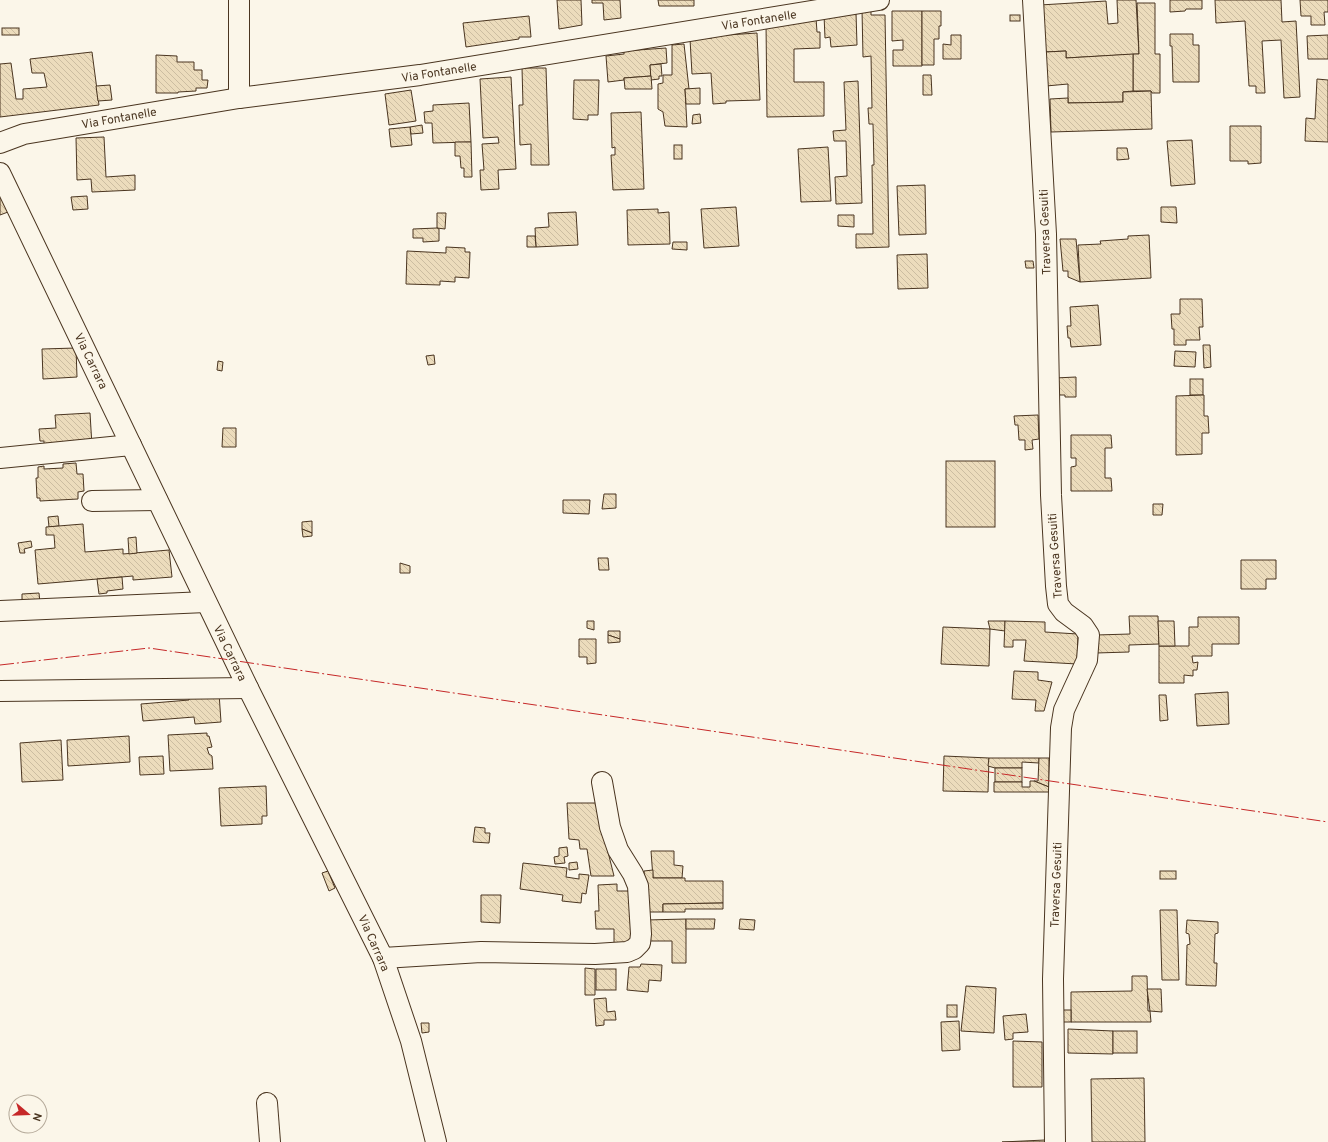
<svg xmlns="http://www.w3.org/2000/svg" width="1328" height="1142" font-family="Overpass,sans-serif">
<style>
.building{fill:url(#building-back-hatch);stroke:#4a3520}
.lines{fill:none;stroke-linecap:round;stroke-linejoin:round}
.minor-casing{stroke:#4a3520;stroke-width:22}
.minor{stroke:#fbf6e9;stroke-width:20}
.power{stroke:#c62828;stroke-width:1;stroke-dasharray:14 3 2 3;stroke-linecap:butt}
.labels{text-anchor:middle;stroke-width:3;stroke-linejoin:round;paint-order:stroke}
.street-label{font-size:12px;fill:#4a3520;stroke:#fbf6e9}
</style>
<defs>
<pattern id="building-back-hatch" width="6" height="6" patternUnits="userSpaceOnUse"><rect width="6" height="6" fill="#ecdcbc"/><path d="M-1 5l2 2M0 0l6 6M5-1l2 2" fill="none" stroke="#ccbda1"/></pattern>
</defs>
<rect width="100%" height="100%" fill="#fbf6e9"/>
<g class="building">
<path d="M557 0H581L582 25 559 29Z"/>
<path d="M592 0H620L621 18 604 20 603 3H592Z"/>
<path d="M658 0H694V6H659Z"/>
<path d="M1117 0H1136L1139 54 1066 58V51L1045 52 1040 5 1106 1 1108 24 1118 23Z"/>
<path d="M1170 0H1202V9H1186L1185 11 1170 12Z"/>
<path d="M1215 0H1281L1282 22 1296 21 1300 97 1284 98 1281 40 1262 41 1265 93H1256V86H1249L1245 21 1216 23Z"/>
<path d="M1300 0H1328V12H1324L1325 25H1311V16H1301Z"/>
<path d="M1137 3H1155V54H1160V93H1152L1151 91H1133V54H1139Z"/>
<path d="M862 10H871V15H885L889 247 856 248V234H873L872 165H874L873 124H869L868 108H872L871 56 863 57Z"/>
<path d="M892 11H922V66H893V50H903V40L892 41Z"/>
<path d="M922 11H941V26H939V39H934V65H922Z"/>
<path d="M856 13 857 45 831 47 830 37 825 38 824 15Z"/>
<rect x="1010" y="15" width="10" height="6"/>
<path d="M529 16 531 37H519V39L466 47 463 23Z"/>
<path d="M816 18 817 32H820V48L794 49V82H824V116L767 117 766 23Z"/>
<rect x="2" y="28" width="17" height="7"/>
<path d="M757 33 760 100 726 101V103L713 104 711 73 692 74 690 39 712 38V36Z"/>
<path d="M1170 34H1193V45H1199V82H1173L1172 46H1170Z"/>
<path d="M951 35H961V59H943V44L951 45Z"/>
<path d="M1328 35V59H1308L1307 36Z"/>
<path d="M684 44 689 89H685L687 127 665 126 663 112 658 109V84L663 83V75H672V45Z"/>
<path d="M666 48 667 63 650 65 651 76 624 78V80L608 82 606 56 624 54V51Z"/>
<path d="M1066 51V58L1133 54V91L1123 92V102L1068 103V84L1046 86 1045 52Z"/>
<path d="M92 52 99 105 0 117V64L11 63 16 99H23V89L47 87 44 73H32L30 59Z"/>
<path d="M156 55 177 56V62H194V70H202V80H208L207 88H196V91L178 92V93H156Z"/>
<path d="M661 64 662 76H659V79L651 80 650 65Z"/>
<path d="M522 68H546L549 165H531V144L520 145 519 105H523Z"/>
<path d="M923 75H931L932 95H923Z"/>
<path d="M651 76 652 89H625L624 78Z"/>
<path d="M511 77 516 169 498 170 499 189 481 190 480 170H484L482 144 499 143 498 137 483 138 480 79Z"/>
<path d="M1317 79 1328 80V142L1305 141 1306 118 1315 119Z"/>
<path d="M574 80H599L598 115H588V120L573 119Z"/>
<path d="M858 81 862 203 836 204 835 177 847 176 846 141H834L833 131 846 130 844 82Z"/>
<path d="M110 85 112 100 98 101 96 86Z"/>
<path d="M700 88V104H686L685 89Z"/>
<path d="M411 90 416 121 389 125 385 94Z"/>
<path d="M1151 91 1152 129 1051 132 1050 99 1068 98V103L1123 102V92Z"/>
<path d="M469 103 471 142 433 143 432 123H425L424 112 433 111V105Z"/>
<path d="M641 112 644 189 613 190 611 155H615V147L612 148 611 113Z"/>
<path d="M700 114 701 123 692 124 693 115Z"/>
<path d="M422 125 423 133 411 134 410 127Z"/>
<path d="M1230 126H1261V163L1248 164V161H1230Z"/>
<path d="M410 127 412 145 391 147 389 129Z"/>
<path d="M104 137 106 177 135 175V190L92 192 91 179 77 180 76 138Z"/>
<path d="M1192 140 1195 184 1171 186 1167 141Z"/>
<path d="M455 142H471L472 177H464V168H461L460 156H455Z"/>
<rect x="674" y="145" width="8" height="14"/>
<path d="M828 147 831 201 801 202 798 149Z"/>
<path d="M1117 148H1127L1129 159 1117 160Z"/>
<path d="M925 185 926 234 899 235 897 186Z"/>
<path d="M0 194 8 212 0 215Z"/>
<path d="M87 196 88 209 73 210 71 197Z"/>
<path d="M736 207 739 246 704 248 701 209Z"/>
<path d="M1161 207H1176L1177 223 1161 222Z"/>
<path d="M658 209V213L669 212 670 244 628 245 627 210Z"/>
<path d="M576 212 578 245 536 247 535 228 549 227 548 213Z"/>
<path d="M437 213H446L445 229 437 228Z"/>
<path d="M838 215H854V227L838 226Z"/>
<path d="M437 228 439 229V241L423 242V238H413V229Z"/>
<path d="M1149 235 1151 278 1080 282 1078 245 1101 244 1100 241 1128 239V236Z"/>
<path d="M527 236H535L536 247H527Z"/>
<path d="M1060 239H1076L1080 282 1068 277V271H1063Z"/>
<path d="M673 242H687V250L672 249Z"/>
<path d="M446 247 465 248V252H470L469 278 455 277V282L440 281V285L406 284 407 251 446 253Z"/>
<path d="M927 254 928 288 898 289 897 255Z"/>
<path d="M1025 261H1033L1034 268H1026Z"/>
<path d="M1180 299H1202L1203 327H1199L1200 340H1186V345H1174V329H1172L1171 314H1180Z"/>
<path d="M1098 305 1101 345 1071 347 1070 338H1068L1067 326H1071L1070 307Z"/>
<path d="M1203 345H1210L1211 367 1204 368Z"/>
<path d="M76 348 77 377 43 379 42 349Z"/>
<path d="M1175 351 1196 352 1195 367 1174 366Z"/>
<path d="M434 355 435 364 428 365 426 356Z"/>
<path d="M218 361 223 362 222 371 217 370Z"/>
<path d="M1076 377V397H1065V395H1055V378Z"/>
<rect x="1190" y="379" width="13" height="16"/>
<path d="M1204 395V416H1208L1209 433H1202V454L1176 455V396Z"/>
<path d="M90 413 92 446 44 449V441H40L39 429 56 428 55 415Z"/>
<path d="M1038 415 1039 439 1032 440 1033 449 1025 450V440H1019L1018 425H1015L1014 416Z"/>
<path d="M223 428H236V447H222Z"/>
<path d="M1071 435H1111L1112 448H1105V478H1111L1112 491H1071V467L1076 466V458H1071Z"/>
<rect x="946" y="461" width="49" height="66"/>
<path d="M76 463 77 474H83L84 491 78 492V499L40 501V498H37L36 478H38V467L44 466V469L63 468V464Z"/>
<path d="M604 494H616V508L602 509Z"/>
<path d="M563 500H590L589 514 563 513Z"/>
<path d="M1153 504H1163L1162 515H1153Z"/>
<path d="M58 516 59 526 49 527 48 517Z"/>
<path d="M312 521V533L302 529V522Z"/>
<path d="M83 524 85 552 123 549V554L169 550 172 577 133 580V576L38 584 35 550 55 548 54 535H46V527Z"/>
<path d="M302 529 312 533V536L303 537Z"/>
<path d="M136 537 137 553 129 554 128 538Z"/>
<path d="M31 541 32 547 24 549 25 553H20L18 543Z"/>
<path d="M598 558H608L609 570H599Z"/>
<path d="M1241 560H1276V579H1266V589H1241Z"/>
<path d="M400 563 410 566V573H400Z"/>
<path d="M122 577 123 589 107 591V593L99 594 97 579Z"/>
<path d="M39 593 40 603 22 604V594Z"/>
<path d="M1129 616H1158L1159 644 1129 645V652L1096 653V635L1130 634Z"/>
<path d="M1198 617H1239V644H1212V656H1192L1193 663 1198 662 1197 670H1193V676L1184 675V683H1159V646H1189V627H1198Z"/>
<path d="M587 621H594V630L587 628Z"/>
<path d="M988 621H1005V631L990 629Z"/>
<path d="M1005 621 1045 622V632L1078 634 1077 664 1024 661 1026 640H1013V647H1004Z"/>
<path d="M1158 621H1174L1175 646H1159Z"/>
<path d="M943 627 990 629 989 666 941 664Z"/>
<path d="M608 631H620V639L608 635Z"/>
<path d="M608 635 620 639V642L608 643Z"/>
<path d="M579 639H596V663L587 664V657H579Z"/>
<path d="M1014 671 1038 672V680L1052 682 1044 711H1035L1036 700 1012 699Z"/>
<path d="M1228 692 1229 724 1197 726 1195 694Z"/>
<path d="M219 693 221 722 195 724 194 717 143 721 141 704 189 700V696Z"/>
<path d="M1159 695H1166L1168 720 1160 721Z"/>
<path d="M207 733V736H209L212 747 207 748 209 754 212 756 213 769 170 771 168 735Z"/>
<path d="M129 736 130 762 68 766 67 740Z"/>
<path d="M61 740 63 780 22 782 20 743Z"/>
<path d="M163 756 164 774 140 775 139 757Z"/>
<path d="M944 756 989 758 988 792 943 791Z"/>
<path d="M989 758H1039V763L1022 762V768H995L988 766Z"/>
<path d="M1039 758H1049V787L1034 781H1038Z"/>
<rect x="995" y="768" width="27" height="14"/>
<path d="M1030 781H1034L1049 787V792H994V782H1022V787H1030Z"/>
<path d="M266 786 267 816H262V824L221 826 219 788Z"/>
<path d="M567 803H597V811H600L606 844 614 876H591L587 849H580L579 840 569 839Z"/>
<path d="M475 827 485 828V833H490L489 843 473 842Z"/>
<path d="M567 847 568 856 564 857 565 863 555 864 554 857 559 856V848Z"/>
<path d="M651 851H674V865L683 866 682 878H653Z"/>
<path d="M577 862 578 869 569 870V863Z"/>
<path d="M523 863 567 868 566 877 579 879V874L589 875 586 894 582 893 581 903 562 901 563 895 520 889Z"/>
<path d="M653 870V878H685V881H723V903L663 904V912H645L644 871Z"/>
<path d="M328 871 335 888 329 891 322 873Z"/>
<rect x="1160" y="871" width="16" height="8"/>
<path d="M617 884V891H632L633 944H614V929H596L595 911H599L598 885Z"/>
<path d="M481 895H501L500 923 481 922Z"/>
<path d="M723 903V909H685V912H663V904Z"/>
<path d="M1160 910H1177L1179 980H1162Z"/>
<path d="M686 919V963H672V941H646V920Z"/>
<path d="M686 919H715L714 929H686Z"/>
<path d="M740 919 755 920 754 930 739 929Z"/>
<path d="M1187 920 1218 922V933L1215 934 1214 963H1217L1216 986 1186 985 1187 945 1190 944 1189 934 1186 933Z"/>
<path d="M641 964 662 965 661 981 649 980 648 992 627 990 629 967H640Z"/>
<path d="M585 968 595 969V995H585Z"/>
<rect x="596" y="969" width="20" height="21"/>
<path d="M1132 976H1147L1148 1011H1150L1151 1022H1071V992L1132 991Z"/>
<path d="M966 986 996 988 994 1033 961 1031Z"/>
<path d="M1147 989H1161L1162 1012 1150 1011Z"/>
<path d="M606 998 607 1012 615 1011 616 1020H604V1025L596 1026 594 999Z"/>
<rect x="947" y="1005" width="10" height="12"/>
<rect x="1062" y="1010" width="9" height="12"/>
<path d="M1026 1014 1028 1032 1013 1033V1039L1005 1040 1003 1016Z"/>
<path d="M959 1021 960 1050 942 1051 941 1022Z"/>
<path d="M421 1023H429V1032L422 1033Z"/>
<path d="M1068 1029 1113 1031V1054L1068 1053Z"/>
<rect x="1113" y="1031" width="24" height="22"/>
<path d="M1013 1041 1042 1042V1087H1013Z"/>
<path d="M1144 1078 1145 1142H1092L1091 1079Z"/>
<path d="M1045 1140V1142H1002Z"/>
</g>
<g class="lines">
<defs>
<g id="minor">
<path d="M239 0V98"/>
<path d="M1033 0 1046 234 1051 495 1056 586 1058 604 1064 612 1083 626 1089 635 1087 660 1064 710 1061 728 1053 979 1055 1142"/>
<path d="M0 143 24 134 239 98 420 75 879 0"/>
<path d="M0 173 248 688 383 958 411 1041 436 1142"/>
<path d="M0 458 131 445"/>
<path d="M92 501 157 500"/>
<path d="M0 611 206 602"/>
<path d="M0 691 248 688"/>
<path d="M383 958 481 952 595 954 627 952 634 949 640 943 641 934 638 886 633 874 618 850 610 827 602 782"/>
<path d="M267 1103 270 1142"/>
</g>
</defs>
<use href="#minor" class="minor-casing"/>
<use href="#minor" class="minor"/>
<path class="power" d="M0 665 149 648 1328 822"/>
</g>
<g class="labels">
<g class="street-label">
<text transform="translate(759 20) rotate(-9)" y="4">Via Fontanelle</text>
<text transform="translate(439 72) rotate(-9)" y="4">Via Fontanelle</text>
<text transform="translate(119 118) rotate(-10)" y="4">Via Fontanelle</text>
<text transform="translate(1045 232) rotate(-92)" y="4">Traversa Gesuiti</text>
<text transform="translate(91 361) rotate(64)" y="4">Via Carrara</text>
<text transform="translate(1055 556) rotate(-94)" y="4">Traversa Gesuiti</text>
<text transform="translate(230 653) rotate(64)" y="4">Via Carrara</text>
<text transform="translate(1056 885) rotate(-88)" y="4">Traversa Gesuiti</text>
<text transform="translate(374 943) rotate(66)" y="4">Via Carrara</text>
</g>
</g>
<g transform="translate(28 1114) rotate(109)"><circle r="19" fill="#fbf6e9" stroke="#b4a999"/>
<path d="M0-3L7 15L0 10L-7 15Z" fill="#c62828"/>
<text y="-6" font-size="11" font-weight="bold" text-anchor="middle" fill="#4a3520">N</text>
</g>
</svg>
